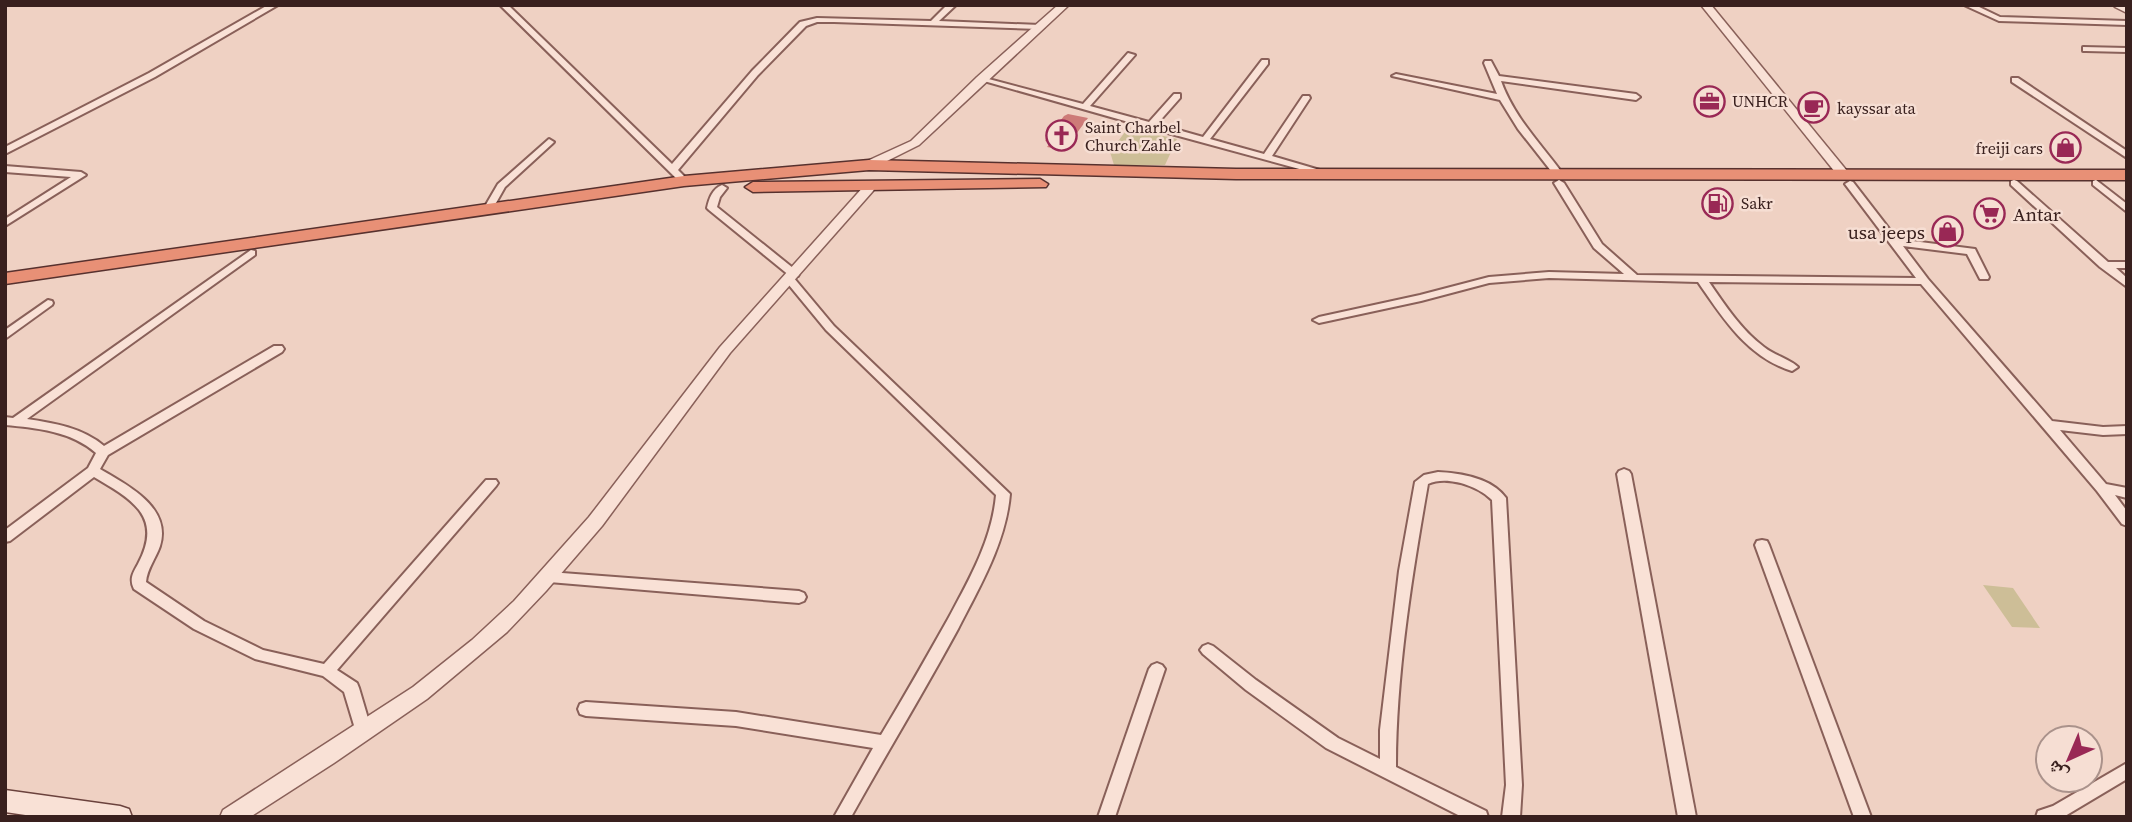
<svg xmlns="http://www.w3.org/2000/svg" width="2132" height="822" font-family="'Source Serif 4','Noto Naskh Arabic',serif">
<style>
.green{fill:#cdbe97}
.building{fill:#cd7b78}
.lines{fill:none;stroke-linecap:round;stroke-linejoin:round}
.minor-casing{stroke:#896059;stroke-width:4}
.tertiary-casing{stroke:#896059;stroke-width:3}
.secondary-casing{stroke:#6b423d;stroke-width:3}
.trunk-casing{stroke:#57312e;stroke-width:3}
.minor{fill:#f9e1d6;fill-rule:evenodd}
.tertiary{fill:#f9e1d6;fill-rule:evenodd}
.secondary{fill:#f9e1d6;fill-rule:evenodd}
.trunk{fill:#e89076;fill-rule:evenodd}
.labels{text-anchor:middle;stroke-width:5;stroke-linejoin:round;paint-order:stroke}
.far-poi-label{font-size:16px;fill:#39201e;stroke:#f6ded3;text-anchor:start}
.poi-label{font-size:19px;fill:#39201e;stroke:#f6ded3;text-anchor:start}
</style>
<rect width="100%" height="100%" fill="#efd1c3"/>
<g class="green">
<path d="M1128 128 1177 139 1165 165H1114L1110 152Z"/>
<path d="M1983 585 2013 588 2040 628 2012 627Z"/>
</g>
<path class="building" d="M1068 114 1088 118 1068 145 1061 144 1058 149 1047 147 1051 142 1045 141 1064 116Z"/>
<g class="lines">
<defs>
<g id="minor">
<path d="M268 5H278L155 77 5 154V147L149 73Z"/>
<path d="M500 5H508L672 164 752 71 800 22 817 18 931 21 947 5H956L939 21 1040 25 1044 27 1040 29 834 22H817L806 26 758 75 678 170 689 181 684 184 681 183Z"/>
<path d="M1964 5H1975L2000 17 2127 21V25L1999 21Z"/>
<path d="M2083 47 2127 48V52L2086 51H2083Z"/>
<path d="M1128 53 1135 55 1090 106 1149 122 1174 94H1180V98L1157 124 1203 137 1262 60H1268V64L1210 139 1264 154 1303 96H1309L1310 98 1272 156 1330 173 1325 176 1153 129H1147L1146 127 977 79 981 77 1083 104Z"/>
<path d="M1485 61H1491L1499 76 1636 94 1640 97 1636 100 1501 81C1514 117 1540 143 1563 174L1558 177 1555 176 1518 129 1500 100 1392 76 1396 74 1497 94 1484 63Z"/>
<path d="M2012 78H2018L2127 151V158L2012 82Z"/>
<path d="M549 139 554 142 552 144 505 187 492 210H486L484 208 498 184Z"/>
<path d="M5 166 81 172 86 175 5 226V219L71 177 5 172Z"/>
<path d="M1559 180 1564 183 1602 244 1637 275 1916 278 1845 184 1850 181 1853 182 1897 239 1975 249 1989 277 1988 279H1980L1967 254 1903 246 1928 279 2052 421 2103 427 2127 426V434L2103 435 2060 430 2106 484 2127 488V498L2115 495 2127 511V526L2122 524 2097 491 1921 284 1709 282C1725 305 1741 330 1764 347 1774 355 1789 359 1798 367L1792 371C1747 357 1723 318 1698 282L1549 278 1489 283 1421 301 1319 323 1313 320 1319 317 1420 295 1489 277 1549 272 1624 274 1594 248 1554 183Z"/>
<path d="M2014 180 2017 181 2108 262H2127V268H2116L2127 278V287L2100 267 2011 185V181Z"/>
<path d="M2096 180 2127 204V212L2093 185V181Z"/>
<path d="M722 185 727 188 720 197 717 207 798 272 799 274 798 276 793 277 834 326 1010 494C1006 542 980 586 958 629 924 692 886 754 851 817H834L873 748 736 726 586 716 580 714 578 709 580 704 586 702 736 712 881 735C904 697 926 658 948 619 969 580 992 540 996 495L826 330 784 279 790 276 709 210 707 208C709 199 712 189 722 185Z"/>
<path d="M251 250 255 251V255L27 419C54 423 83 428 104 446L274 346H282L284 349 282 352 108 455 100 469C127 485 172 507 160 546 156 558 147 569 146 582L204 621 263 650 324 664 486 480H496L498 483 496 486 337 670 357 683 359 688 372 732 370 737 364 739 358 737 356 732 344 692 323 676 255 659 194 629 134 589C129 579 133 573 138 564 164 516 131 499 94 477L10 541 5 542V530L88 468 96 453C71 431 37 428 5 425V417L13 418Z"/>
<path d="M48 300 52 301 53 303 52 305 5 339V330Z"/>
<path d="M1624 469 1629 471 1631 474 1696 817H1678L1617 474 1619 471Z"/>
<path d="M1438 472C1460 473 1492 478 1506 498L1522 785 1520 817H1502L1506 785 1492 500C1478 486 1447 475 1428 484 1412 575 1396 675 1396 767L1486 811 1488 817H1462L1326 748 1246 690 1203 654 1200 650 1203 646 1208 644 1213 646 1256 680 1338 738 1380 759V730L1399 571 1415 482 1424 475Z"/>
<path d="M1762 540 1767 541 1769 545 1871 817H1854L1755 545 1757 541Z"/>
<path d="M549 572 799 591 804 593 806 597 804 601 799 603 549 582 544 581 542 577 544 573Z"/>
<path d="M1157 663 1162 665 1165 669 1115 817H1098L1149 669 1152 665Z"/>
<path d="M2127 763V779L2065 816 2036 817 2038 811 2053 806Z"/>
</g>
<g id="tertiary">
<path d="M1058 5H1069L919 145 873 168H865V162L911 141 977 77Z"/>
<path d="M1701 5H1711L1847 171V177H1839Z"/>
<path d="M2113 5 2127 6V13L2115 7Z"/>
<path d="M869 184 875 188 873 191 730 353 602 526 546 591 507 632 427 699 334 763 250 817H220L223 810 413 687 472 640 514 601 589 517 720 347 865 185Z"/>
</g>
<path id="secondary" d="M5 790 120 806 129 809 132 817H39L5 812Z"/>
<g id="trunk">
<path d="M869 160 1236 169 2127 170V180L1236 179 869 170 684 186 5 284V273L684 176Z"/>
<path d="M1040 179 1048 184 1046 187 753 192 745 187 753 182Z"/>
</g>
</defs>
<use href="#minor" class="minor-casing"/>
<use href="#tertiary" class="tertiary-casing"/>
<use href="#secondary" class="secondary-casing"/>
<use href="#trunk" class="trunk-casing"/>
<use href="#minor" class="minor"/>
<use href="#tertiary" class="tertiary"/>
<use href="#secondary" class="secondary"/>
<use href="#trunk" class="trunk"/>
</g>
<defs>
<symbol id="office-ring" viewBox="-11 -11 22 22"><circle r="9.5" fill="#f6ded3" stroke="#992855" stroke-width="1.5"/><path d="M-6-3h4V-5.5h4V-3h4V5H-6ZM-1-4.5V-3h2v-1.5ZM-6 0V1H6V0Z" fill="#992855"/></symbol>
<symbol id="cafe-ring" viewBox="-11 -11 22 22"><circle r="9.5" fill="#f6ded3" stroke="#992855" stroke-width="1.5"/><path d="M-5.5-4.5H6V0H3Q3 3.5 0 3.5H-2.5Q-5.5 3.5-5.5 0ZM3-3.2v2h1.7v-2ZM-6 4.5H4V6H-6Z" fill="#992855"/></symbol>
<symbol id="church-ring" viewBox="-11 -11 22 22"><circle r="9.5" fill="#f6ded3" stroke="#992855" stroke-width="1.5"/><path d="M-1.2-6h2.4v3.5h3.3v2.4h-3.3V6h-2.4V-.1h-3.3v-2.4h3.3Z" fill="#992855"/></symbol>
<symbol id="shop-ring" viewBox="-11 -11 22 22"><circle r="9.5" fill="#f6ded3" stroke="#992855" stroke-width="1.5"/><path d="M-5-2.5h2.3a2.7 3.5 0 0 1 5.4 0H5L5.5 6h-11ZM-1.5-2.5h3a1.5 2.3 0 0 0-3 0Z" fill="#992855"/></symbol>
<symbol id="fuel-ring" viewBox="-11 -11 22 22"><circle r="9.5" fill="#f6ded3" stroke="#992855" stroke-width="1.5"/><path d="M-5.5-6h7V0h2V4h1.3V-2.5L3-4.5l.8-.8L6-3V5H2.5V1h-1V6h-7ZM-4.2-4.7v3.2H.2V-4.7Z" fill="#992855"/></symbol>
<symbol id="supermarket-ring" viewBox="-11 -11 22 22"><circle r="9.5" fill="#f6ded3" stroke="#992855" stroke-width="1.5"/><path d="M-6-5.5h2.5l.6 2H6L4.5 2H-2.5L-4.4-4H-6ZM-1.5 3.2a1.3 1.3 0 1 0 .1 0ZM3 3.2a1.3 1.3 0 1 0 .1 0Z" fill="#992855"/></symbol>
</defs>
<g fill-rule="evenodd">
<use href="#office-ring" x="1692" y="84" width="35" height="35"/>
<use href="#cafe-ring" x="1796" y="90" width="35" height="35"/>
<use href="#church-ring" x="1044" y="118" width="35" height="35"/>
<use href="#shop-ring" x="2048" y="130" width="35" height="35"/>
<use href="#fuel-ring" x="1700" y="186" width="35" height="35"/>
<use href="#supermarket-ring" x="1972" y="196" width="35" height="35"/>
<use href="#shop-ring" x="1930" y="214" width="35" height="35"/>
</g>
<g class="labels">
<g class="far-poi-label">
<text x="1732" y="107">UNHCR</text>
<text x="1837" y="114">kayssar ata</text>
<text x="1085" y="133">Saint Charbel<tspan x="1085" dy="18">Church Zahle</tspan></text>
<text x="2043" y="154" text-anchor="end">freiji cars</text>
<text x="1741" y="209">Sakr</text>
</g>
<g class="poi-label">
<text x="2013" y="221">Antar</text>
<text x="1925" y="239" text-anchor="end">usa jeeps</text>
</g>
</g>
<rect width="2132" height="822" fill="none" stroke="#39201e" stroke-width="14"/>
<g transform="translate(2069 759) rotate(224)"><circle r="33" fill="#f6ded3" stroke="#aa928b" stroke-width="2"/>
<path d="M0-5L12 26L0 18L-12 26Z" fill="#992855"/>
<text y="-10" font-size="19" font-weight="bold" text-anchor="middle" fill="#39201e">ش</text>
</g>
</svg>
